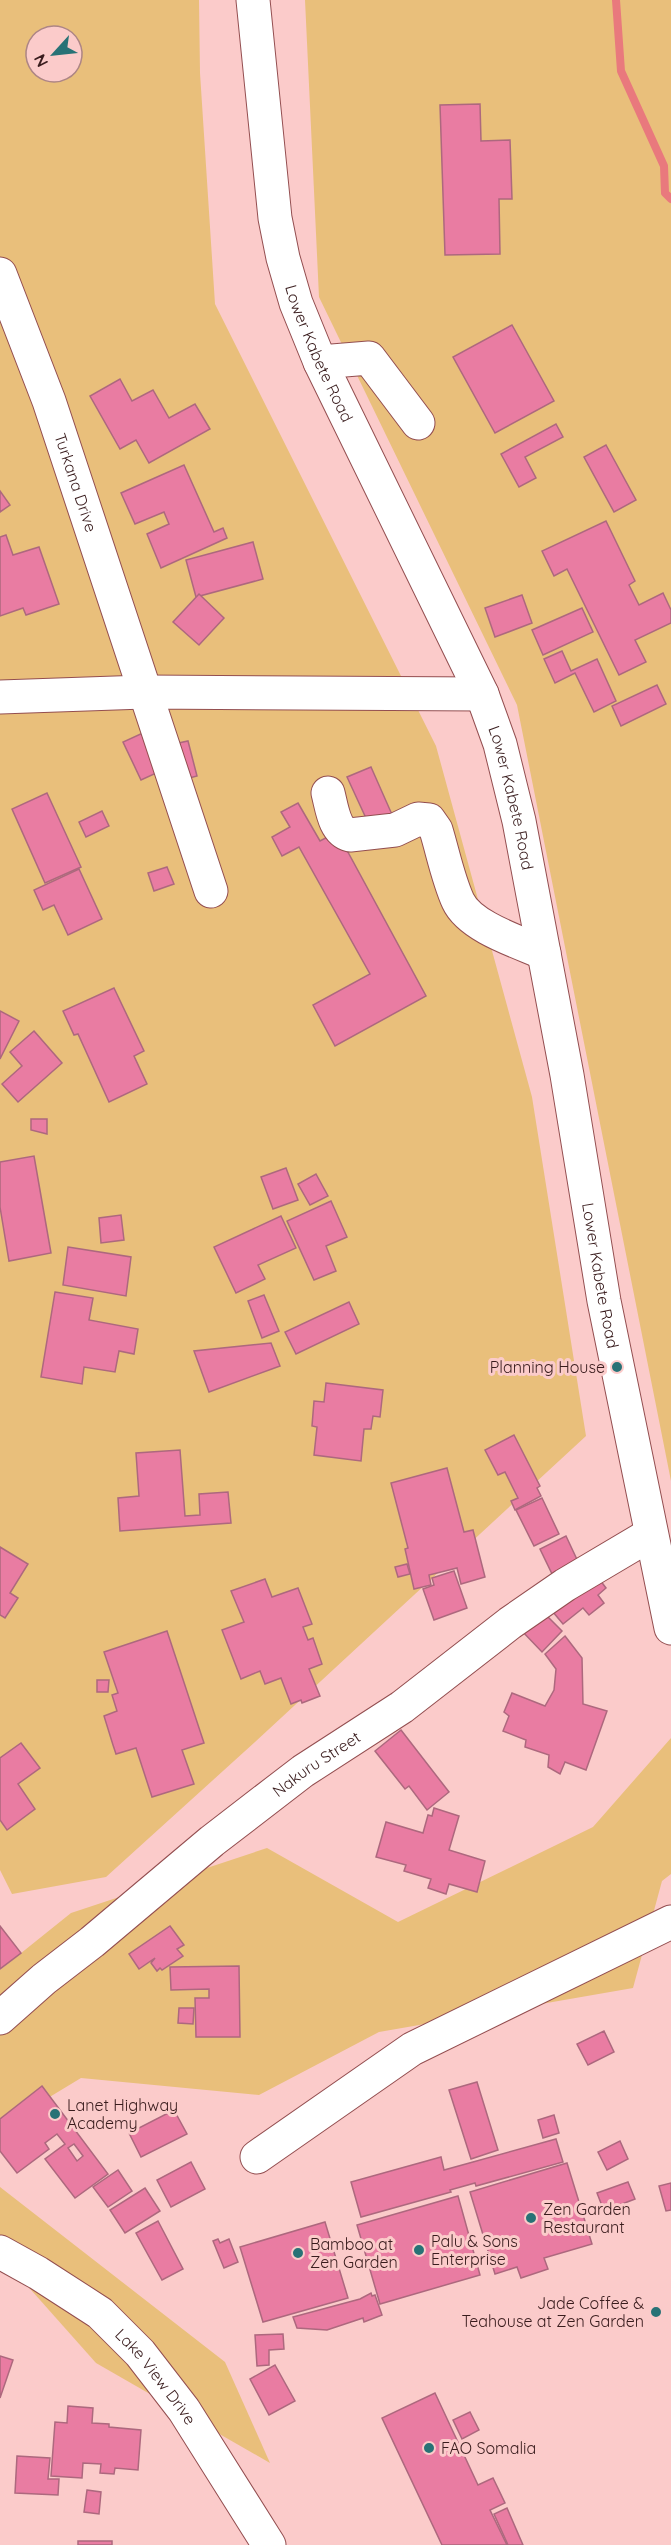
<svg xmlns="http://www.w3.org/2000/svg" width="671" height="2545" font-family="Quicksand,sans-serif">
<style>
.green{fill:#e9bf7b;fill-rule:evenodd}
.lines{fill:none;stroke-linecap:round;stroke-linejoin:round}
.stream{stroke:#e9797d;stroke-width:8}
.building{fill:#e97ca2;stroke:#ad687e;stroke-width:1.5;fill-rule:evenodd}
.minor-casing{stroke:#934e50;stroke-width:35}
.major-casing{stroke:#934e50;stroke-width:35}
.minor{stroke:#fff;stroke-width:33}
.major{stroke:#fff;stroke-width:33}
.poi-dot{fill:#287276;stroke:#fbcbca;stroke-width:2}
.labels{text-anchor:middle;stroke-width:6;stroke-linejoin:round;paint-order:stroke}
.street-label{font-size:16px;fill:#391c1d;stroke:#fbcbca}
.poi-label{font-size:16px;fill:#391c1d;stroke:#fbcbca;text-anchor:start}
</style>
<rect width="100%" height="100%" fill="#fbcbca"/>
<g class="green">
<path d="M0 0H199L200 73 215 304 436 746 532 1097 586 1436 255 1742 106 1877 12 1894 0 1870ZM36 36H72V72H36Z"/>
<path d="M305 0H671V1481L517 705 319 297Z"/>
<path d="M671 1738V1874L662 1881 633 1988 379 2032 259 2095 81 2078 0 2127V1970L71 1913 267 1848 398 1922 593 1827Z"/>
<path d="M0 2187 225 2362 270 2463 96 2363 0 2255Z"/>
</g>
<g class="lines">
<path class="stream" d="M616 0 621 71 664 166 665 193 671 199"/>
</g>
<g class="building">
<path d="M480 104 481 141 510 140 512 199H499L500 254 445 255 440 105Z"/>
<path d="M512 325 554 401 495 433 453 357Z"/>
<path d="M120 379 132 401 153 390 169 418 195 404 210 429 149 463 136 440 120 449 90 396Z"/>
<path d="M556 424 563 437 525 457 536 478 519 487 501 454Z"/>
<path d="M606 445 636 500 614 512 584 457Z"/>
<path d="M184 465 214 532 223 528 227 538 161 568 147 534 169 524 164 512 135 524 121 493Z"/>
<path d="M0 491 10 505 0 512Z"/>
<path d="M606 521 635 581 629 585 639 605 663 593 671 610V623L635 640 646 662 619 675 567 569 554 576 542 551Z"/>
<path d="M6 535 13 555 39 547 59 604 26 615 23 608 0 616V537Z"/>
<path d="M253 542 263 579 196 597 186 560Z"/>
<path d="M199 594 224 618 199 645 173 622Z"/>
<path d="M522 595 532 623 495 637 485 608Z"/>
<path d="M582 608 593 632 543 655 532 630Z"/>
<path d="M562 651 571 671 597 659 616 701 594 712 575 673 555 683 544 659Z"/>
<path d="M657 685 666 704 621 726 612 706Z"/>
<path d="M145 732 163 770 141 780 123 742Z"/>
<path d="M188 741 197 776 178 781 169 745Z"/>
<path d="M371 767 394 819 371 829 347 777Z"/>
<path d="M47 793 81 867 45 883 12 809Z"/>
<path d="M298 803 320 841 337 832 426 996 335 1046 313 1005 370 974 299 847 282 856 272 837 290 827 281 812Z"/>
<path d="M102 811 109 826 86 837 79 822Z"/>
<path d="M167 867 174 884 154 891 148 873Z"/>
<path d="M79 869 102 919 68 935 54 905 43 910 34 890Z"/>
<path d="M114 988 144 1051 134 1056 147 1084 109 1102 78 1034 74 1035 63 1011Z"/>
<path d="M0 1011 19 1021 0 1059Z"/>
<path d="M34 1031 62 1063 18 1102 2 1084 22 1066 10 1052Z"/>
<path d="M31 1119H47V1134L31 1130Z"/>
<path d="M34 1156 51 1253 9 1261 0 1207V1162Z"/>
<path d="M286 1168 298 1200 273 1209 261 1177Z"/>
<path d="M316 1174 328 1196 310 1205 298 1184Z"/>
<path d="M331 1201 347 1237 326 1246 336 1271 314 1280 287 1221Z"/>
<path d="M121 1215 124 1240 101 1243 99 1218Z"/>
<path d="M281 1216 296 1248 258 1265 265 1279 236 1293 214 1247Z"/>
<path d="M68 1247 131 1257 126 1296 63 1285Z"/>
<path d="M55 1292 93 1298 89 1320 138 1329 134 1354 119 1351 115 1372 84 1367 82 1384 41 1377Z"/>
<path d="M264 1295 279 1331 262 1338 248 1301Z"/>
<path d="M349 1302 359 1324 296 1354 285 1332Z"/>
<path d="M271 1343 280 1366 209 1392 194 1351Z"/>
<path d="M326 1383 383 1390 380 1417 373 1416 371 1429H364L361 1461 314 1455 317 1427 312 1426 314 1401 324 1402Z"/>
<path d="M514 1435 540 1486 537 1488 541 1496 515 1510 511 1501 518 1498 505 1472 498 1475 485 1450Z"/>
<path d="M180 1450 185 1516 200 1515 199 1494 228 1492 231 1523 120 1531 118 1498 139 1496 136 1453Z"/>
<path d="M447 1468 464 1532 473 1530 485 1577 461 1584 457 1568 429 1575 431 1585 414 1589 405 1549 408 1548 391 1483Z"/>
<path d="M542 1498 559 1534 534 1546 516 1510Z"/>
<path d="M566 1536 580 1566 554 1578 540 1549Z"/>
<path d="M0 1547 28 1564 10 1593 18 1598 5 1618 0 1615Z"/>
<path d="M407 1564 410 1574 398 1577 395 1567Z"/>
<path d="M454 1571 467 1608 434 1620 423 1589 434 1585 432 1578Z"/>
<path d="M597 1576 606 1588 598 1595 604 1603 589 1615 583 1608 563 1624 553 1612Z"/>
<path d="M265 1579 272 1597 298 1588 312 1624 303 1627 308 1640 313 1638 322 1664 309 1669 320 1696 302 1703 301 1700 291 1704 281 1678 265 1684 260 1671 241 1679 222 1630 244 1622 231 1591Z"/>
<path d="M541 1610 562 1631 542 1652 521 1630Z"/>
<path d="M167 1631 204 1743 182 1750 194 1784 152 1797 136 1748 116 1754 113 1745 104 1716 117 1711 112 1695 118 1693 104 1652Z"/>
<path d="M565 1636 582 1658 583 1704 607 1711 586 1770 565 1762 560 1774 548 1767 549 1755 525 1747 526 1740 503 1731 509 1716 504 1712 512 1693 545 1706 554 1690 556 1669 545 1654Z"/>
<path d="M97 1680H109L108 1692H97Z"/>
<path d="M401 1730 449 1792 427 1810 409 1786 405 1789 375 1751Z"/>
<path d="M21 1743 40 1768 18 1784 35 1809 7 1830 0 1820V1758Z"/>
<path d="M434 1808 459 1816 449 1850 485 1861 477 1892 449 1884 446 1894 428 1888 431 1879 404 1871 406 1865 376 1857 386 1822 423 1833 428 1815 432 1816Z"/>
<path d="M0 1926 21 1953 0 1969Z"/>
<path d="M170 1926 184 1945 177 1949 183 1956 162 1970 160 1968 157 1971 151 1963 155 1958 139 1969 129 1954Z"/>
<path d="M239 1966 240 2037H196L195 1998H209V1989L171 1990 170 1967Z"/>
<path d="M179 2008H194L193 2024 178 2023Z"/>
<path d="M604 2031 614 2052 588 2065 577 2044Z"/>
<path d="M477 2082 498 2150 471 2159 449 2090Z"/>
<path d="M42 2086 108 2174 75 2198 45 2159 65 2144 57 2134 45 2143 49 2149 17 2173 0 2151V2119ZM74 2144 83 2156 77 2161 68 2148Z"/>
<path d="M174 2110 187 2134 141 2157 129 2133Z"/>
<path d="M554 2115 559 2133 543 2138 538 2120Z"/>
<path d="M556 2139 563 2162 476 2186 475 2183 450 2190 451 2192 361 2217 351 2182 441 2157 444 2170Z"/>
<path d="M620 2141 628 2159 607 2170 598 2152Z"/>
<path d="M191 2162 205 2189 171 2207 157 2180Z"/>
<path d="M567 2163 592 2244 544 2258 548 2269 521 2278 517 2267 495 2274 470 2192Z"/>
<path d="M118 2170 132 2191 108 2207 93 2187Z"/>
<path d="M628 2182 635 2199 604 2211 597 2193Z"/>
<path d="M671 2183V2210L666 2211 659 2186Z"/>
<path d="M145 2188 160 2211 125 2233 110 2210Z"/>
<path d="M458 2196 480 2275 380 2304 357 2225Z"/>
<path d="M158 2221 183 2269 162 2280 136 2233Z"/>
<path d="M325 2222 348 2298 263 2322 240 2247Z"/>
<path d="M218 2239 220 2243 229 2239 238 2262 224 2268 213 2241Z"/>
<path d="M371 2293 372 2296 375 2295 382 2315 364 2322 363 2318 327 2330 297 2328 293 2317 360 2299Z"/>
<path d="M283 2334 284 2349 269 2350V2365L257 2366 255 2335Z"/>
<path d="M0 2356 13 2360 0 2398Z"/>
<path d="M275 2365 295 2401 269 2415 250 2379Z"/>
<path d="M435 2393 478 2485 493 2478 505 2503 490 2510 507 2545H442L382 2418Z"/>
<path d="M68 2406 93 2408 92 2423 109 2424V2427L141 2430 138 2470 115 2468 114 2474 100 2473 101 2464 83 2463 82 2478 51 2476 55 2422 67 2423Z"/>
<path d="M470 2412 479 2430 462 2439 453 2420Z"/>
<path d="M17 2456 50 2458 48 2479H59L58 2495 15 2493Z"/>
<path d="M87 2490 101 2492 99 2514 84 2512Z"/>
<path d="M507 2508 523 2545H508L494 2514Z"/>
<rect x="78" y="2541" width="34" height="4"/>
</g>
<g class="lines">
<defs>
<g id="minor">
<path id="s1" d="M0 274 49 401 211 891"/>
<path d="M320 362 369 358 418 423"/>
<path d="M0 697 144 692 482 694"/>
<path d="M328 793C332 808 334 831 350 835L395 830 418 819 429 820 436 830C443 853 448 879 458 901 470 927 519 942 544 953"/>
<path id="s2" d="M0 2018 44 1979 92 1942 212 1841 303 1771 402 1707 510 1623 565 1585 651 1534"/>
<path d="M257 2157 412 2049 671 1922"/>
<path id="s3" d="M0 2252 38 2273 100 2313 140 2353 184 2410 269 2545"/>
</g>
<g id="major">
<path id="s4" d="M253 0 275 218 283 258 296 303 320 362 482 694 500 744 519 821 567 1075 604 1301 671 1628"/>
</g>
</defs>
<use href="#minor" class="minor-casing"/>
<use href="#major" class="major-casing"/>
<use href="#minor" class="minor"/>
<use href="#major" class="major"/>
</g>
<g class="poi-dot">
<circle cx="617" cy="1367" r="6"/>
<circle cx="55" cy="2114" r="6"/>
<circle cx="531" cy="2218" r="6"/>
<circle cx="419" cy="2250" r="6"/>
<circle cx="298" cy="2253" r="6"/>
<circle cx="656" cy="2312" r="6"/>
<circle cx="429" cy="2448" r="6"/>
</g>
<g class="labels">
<g class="street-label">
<text dy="6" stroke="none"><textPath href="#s4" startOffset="362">Lower Kabete Road</textPath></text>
<text dy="6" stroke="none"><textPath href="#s1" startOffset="222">Turkana Drive</textPath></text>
<text dy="6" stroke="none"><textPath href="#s4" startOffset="848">Lower Kabete Road</textPath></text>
<text dy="6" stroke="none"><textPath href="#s4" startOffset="1334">Lower Kabete Road</textPath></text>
<text dy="6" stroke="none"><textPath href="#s2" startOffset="406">Nakuru Street</textPath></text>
<text dy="6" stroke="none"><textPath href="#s3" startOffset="202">Lake View Drive</textPath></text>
</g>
<g class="poi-label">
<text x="605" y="1373" text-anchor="end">Planning House</text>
<text x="67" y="2111">Lanet Highway<tspan x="67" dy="18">Academy</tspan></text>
<text x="543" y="2215">Zen Garden<tspan x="543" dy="18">Restaurant</tspan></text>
<text x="431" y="2247">Palu &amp; Sons<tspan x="431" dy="18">Enterprise</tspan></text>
<text x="310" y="2250">Bamboo at<tspan x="310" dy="18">Zen Garden</tspan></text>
<text x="644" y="2309" text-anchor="end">Jade Coffee &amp;<tspan x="644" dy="18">Teahouse at Zen Garden</tspan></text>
<text x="441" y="2454">FAO Somalia</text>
</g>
</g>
<g transform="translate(54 54) rotate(243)"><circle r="28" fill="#fbcbca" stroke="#ad8585" stroke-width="1.5"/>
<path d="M0-4.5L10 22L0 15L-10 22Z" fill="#287276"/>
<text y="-9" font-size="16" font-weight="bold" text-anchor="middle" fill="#391c1d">N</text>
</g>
</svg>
